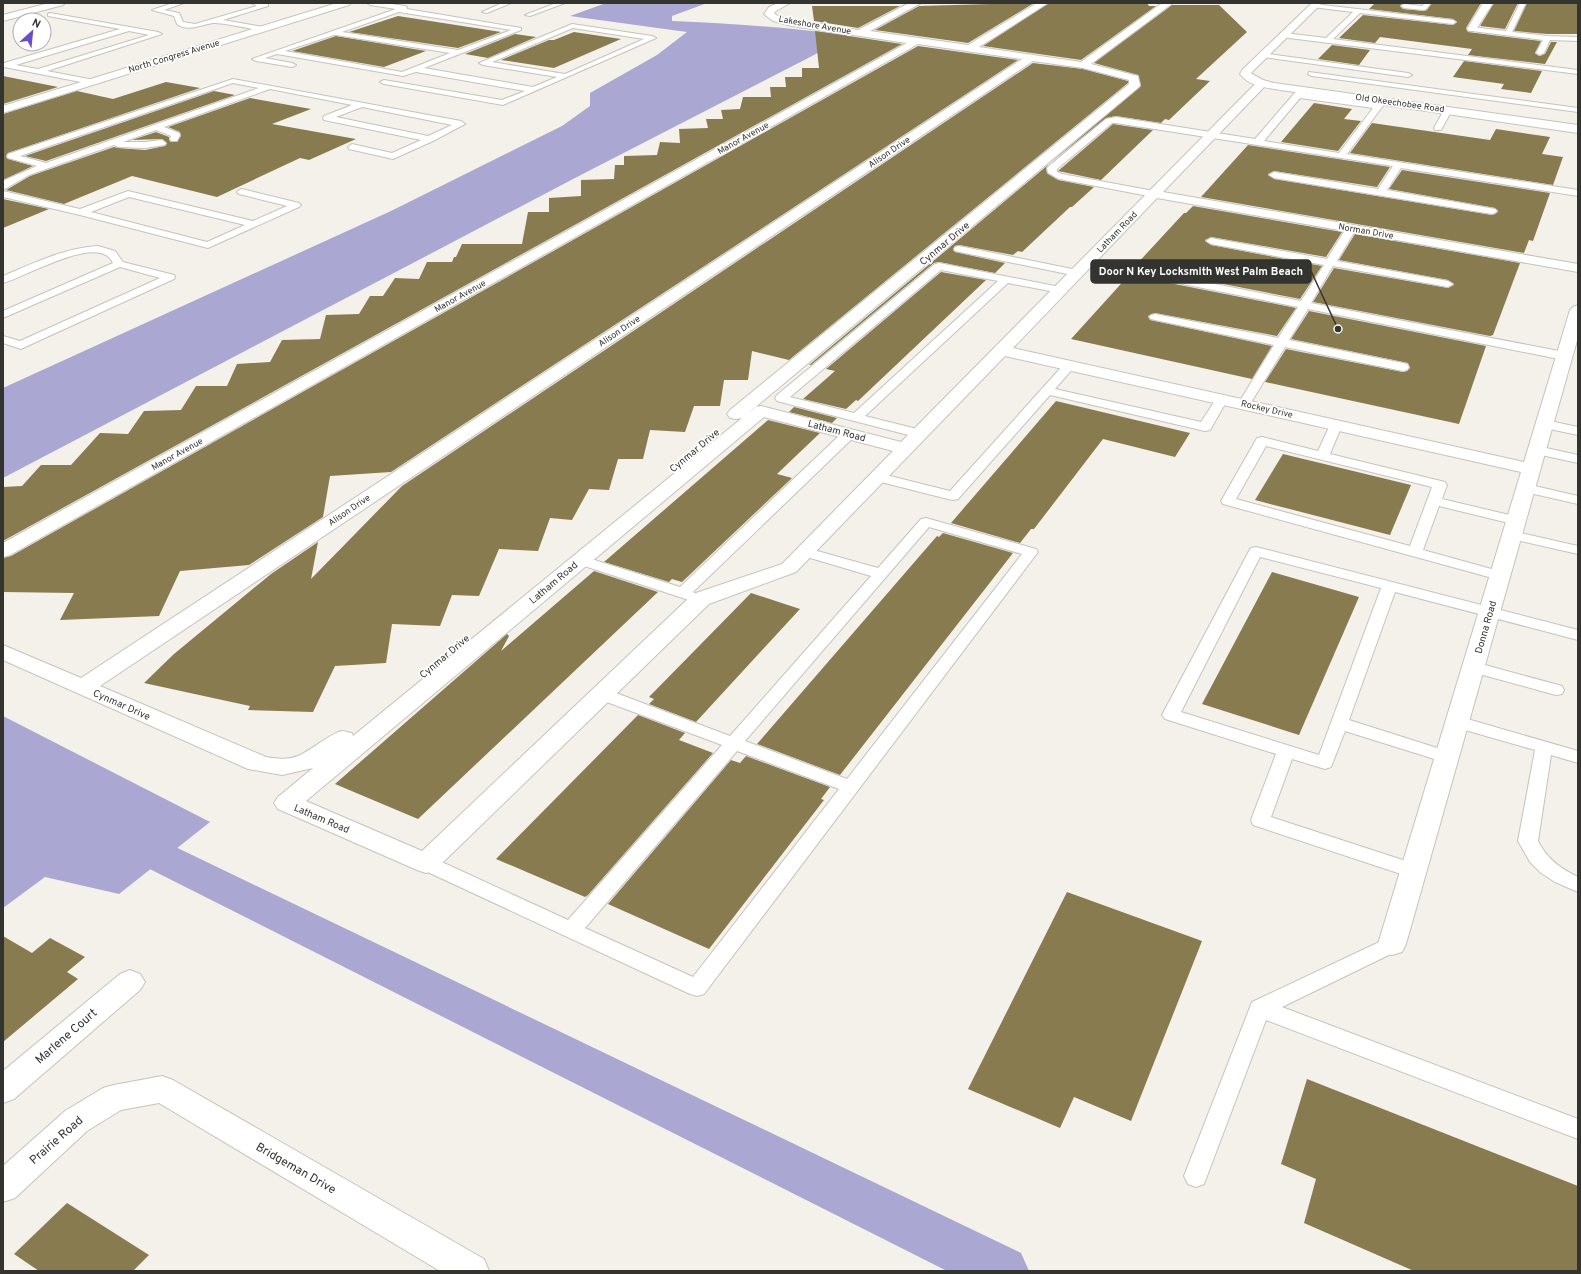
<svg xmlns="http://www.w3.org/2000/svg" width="1581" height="1274" font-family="Overpass,sans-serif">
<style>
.water{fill:#aba7d3}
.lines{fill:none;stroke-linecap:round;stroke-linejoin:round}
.canal{fill:#aba7d3;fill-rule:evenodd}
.building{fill:#877b4f}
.service-casing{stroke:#c5c3bc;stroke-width:2}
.minor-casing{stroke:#c5c3bc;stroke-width:2}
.tertiary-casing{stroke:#c5c3bc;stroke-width:2}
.service{fill:#fff;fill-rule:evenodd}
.minor{fill:#fff;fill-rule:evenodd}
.tertiary{fill:#fff;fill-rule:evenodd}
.labels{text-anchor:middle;stroke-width:3.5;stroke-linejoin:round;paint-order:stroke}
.far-street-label{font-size:9px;fill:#333330;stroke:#fff}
.street-label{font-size:10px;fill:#333330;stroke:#fff}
.near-street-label{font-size:12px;fill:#333330;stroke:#fff}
.leader{fill:none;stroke:#333330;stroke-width:1.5}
.callout-dot{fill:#333330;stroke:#fff;stroke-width:1.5}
.callout{fill:#333330;stroke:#333330;stroke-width:1.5}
.callout-label{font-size:11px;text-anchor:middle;font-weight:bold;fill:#fff}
</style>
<rect width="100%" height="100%" fill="#f3f1ea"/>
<g class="water">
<path d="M606 3H707L672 16V21C731 23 789 28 848 35L814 55 575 178 3 478V388L391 211 562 126 590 106V93L657 55 687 32 570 16Z"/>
<path d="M3 716 210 822 119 894 45 877 3 908Z"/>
</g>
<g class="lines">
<path class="canal" d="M122 824 136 828 1021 1253 1029 1271H947L108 848 102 838 108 828Z"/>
</g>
<g class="building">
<path d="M1032 3H1034L968 43 875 30 919 6Z"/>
<path d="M1049 3H1147L1149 6H1156L1081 60 983 46Z"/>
<path d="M1375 3H1403L1400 6 1403 9 1424 11 1427 10 1432 3H1481L1466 28 1468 32 1541 41 1535 53 1539 56 1545 54 1551 42H1557L1545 64 1468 55 1472 49 1380 37 1375 43 1339 38 1363 15 1453 25 1457 22 1453 19 1369 9Z"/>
<path d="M1494 3H1518L1505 29 1480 26Z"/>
<path d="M1527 3H1578V34H1547L1514 31Z"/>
<path d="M1172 5H1219L1247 32 1196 79 1210 81 1169 120 1165 119 1161 123 1116 116 1106 118 1050 163 1141 86 1138 75 1094 63Z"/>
<path d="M812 6H900L858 28 814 21Z"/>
<path d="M398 16 501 32 458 48 349 32Z"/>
<path d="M815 31 902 44 3 541V487L22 486 41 465H71L100 433 128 434 144 411 181 410 196 386H227L237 364 270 362 282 340 320 339 326 315 359 314 370 296H383L395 278 419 279 427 262H452L454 257H456L462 244H522L528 212H549V198L581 196V180L614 179 615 165H624V156L657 155 660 142 680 143 679 129 708 128 706 119H723L721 110 740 109 743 97H771L770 87H786L785 77H802V68H819Z"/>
<path d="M574 32 621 39 554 68 501 60 549 40H554Z"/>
<path d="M515 34 536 37 488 58 465 54Z"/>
<path d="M336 36 426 51 384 67 292 51Z"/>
<path d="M1332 45 1370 50 1359 65 1318 59Z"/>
<path d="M918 46 1018 60 391 472 330 476 323 517 249 565 180 571 159 616 60 620 74 593 3 592V558L11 556Z"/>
<path d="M1464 61 1542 71 1531 93 1501 89 1504 84 1453 77Z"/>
<path d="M1033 63 1083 69 1128 81V83L789 360 752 351 748 380H724L720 406H694L685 432 650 430 643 459H618L609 490 589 489 572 520 550 518 538 551 499 549 479 596 452 595 440 626 392 624 386 663 335 666 313 712 248 710 250 706 144 683 174 654 271 574 318 542 311 579 402 486Z"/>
<path d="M3 76 58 87 3 104Z"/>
<path d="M166 82 200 88 8 153 6 157 8 159 33 166 3 180V114L77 91 113 99Z"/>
<path d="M214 91 235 95 46 161 25 156Z"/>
<path d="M250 98 311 109 272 124 356 139 309 160 300 158 217 197 132 176 64 204 6 190 30 176 114 147 118 148 145 150 165 146 167 143 162 139 132 140 156 132 169 137V140L171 142H177L181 136 180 132 168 127Z"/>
<path d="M1314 103 1352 109 1344 119 1361 121 1338 151 1281 142Z"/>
<path d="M1372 123 1490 140 1496 129 1550 137 1542 154 1563 157 1553 185 1350 153Z"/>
<path d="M1113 124 1153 130 1101 180 1058 171Z"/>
<path d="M1248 145 1390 167 1377 187 1274 171 1268 174 1274 179 1492 215 1498 212 1495 208 1389 189 1402 170 1550 193 1533 241 1529 240 1524 253 1201 197Z"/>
<path d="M1048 165 1046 168 1047 173 1058 180 1094 187 1072 207H1070L1022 252 1018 251 1013 255 959 245 955 246 953 250 955 252 1005 263 995 273 939 262 934 263 811 365H809Z"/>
<path d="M3 199 49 209 3 228Z"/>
<path d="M1193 206 1342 232 1326 257 1211 237 1205 240 1211 245 1322 266 1300 299 1136 267 1137 266H1135L1184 213H1186Z"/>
<path d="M1355 234 1520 263 1493 335 1490 336 1313 302 1334 268 1448 288 1454 285 1448 280 1339 260Z"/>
<path d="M941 272 986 280 858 401 856 400 846 409 803 399 835 371 826 369Z"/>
<path d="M1129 275 1296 308 1277 336 1155 313 1148 316 1150 320 1155 321 1272 346 1252 379 1071 339Z"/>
<path d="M1309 311 1486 346 1459 424 1265 382 1286 349 1403 372 1407 371 1410 368 1408 363 1403 362 1291 339Z"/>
<path d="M1056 401 1190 433 1175 457 1103 439 1034 529H1031L1020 543 951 523Z"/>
<path d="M794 407 837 418 832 423 789 412Z"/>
<path d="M768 420 820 433 777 474 792 478 682 582 672 579 669 582 604 562Z"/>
<path d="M1283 454 1411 485 1390 535 1255 500Z"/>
<path d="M943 533 1013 553 840 775 757 744 937 536 939 537Z"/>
<path d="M594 571 658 592 418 819 335 784 507 634 509 636 501 651Z"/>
<path d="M1272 572 1359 597 1299 735 1202 704Z"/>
<path d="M751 593 800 609 696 722 649 704 654 699 649 697Z"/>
<path d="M638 715 685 733 679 740 713 753 588 895 585 897 496 859Z"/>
<path d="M746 756 830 787 821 799 824 800 709 949 608 904 731 760 740 763Z"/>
<path d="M1067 892 1202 941 1131 1121 1074 1097 1060 1128 968 1089Z"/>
<path d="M3 936 32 953 50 938 85 957 67 972 78 979 3 1042Z"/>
<path d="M1307 1079 1578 1186V1271H1414L1304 1223 1316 1179 1281 1164Z"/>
<path d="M67 1203 149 1255 133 1271H39L14 1254Z"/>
</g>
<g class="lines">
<defs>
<g id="service">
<path d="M173 3H184L164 10 179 13 183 22 195 24 257 6 251 3 268 4V6L223 20 263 27 267 29 263 31C252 29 221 22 213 23 201 25 187 32 177 24L174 16 152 10Z"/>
<path d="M367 3H384L405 6 407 7V9L521 28V30L424 68 533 87 557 77 483 65 479 63 572 24 652 36 656 38 503 105 384 84 380 82 384 80 502 100 525 91 416 72 403 76 277 54 265 58 292 63 296 65 292 67 256 61 252 59 396 9 370 5ZM399 12 511 30 458 50 342 32ZM573 28 644 39 565 74 492 62ZM334 35H336L450 53 402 72 285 51Z"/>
<path d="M502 3H511L487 13 482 12Z"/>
<path d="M556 3H565L530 16 525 15Z"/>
<path d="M1425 3H1431L1426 9 1424 10 1404 8 1401 6 1404 4 1422 6Z"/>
<path d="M1520 3H1526L1512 32 1547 36 1578 37V41L1550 40 1544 53 1540 55 1536 53 1543 40 1472 31 1468 29 1472 27 1506 31Z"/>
<path d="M1314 4 1453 20 1456 22 1453 24 1360 13 1333 39 1578 70V74L1281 37V33H1284L1326 38 1353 12 1312 7 1311 6Z"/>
<path d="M50 13 158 32 162 34 47 71 94 80V84H91L4 67V63L120 29 48 16V14ZM129 31 149 35 38 69 16 65Z"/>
<path d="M1260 53 1408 73 1412 75 1408 77 1263 57 1259 55Z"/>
<path d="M1309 72 1578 108V112L1312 76 1308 74Z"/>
<path d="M233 79 461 121 465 124 433 141 393 159 349 149 348 147 352 144 392 153 421 140 324 120 323 118 324 116 352 105 270 89 164 127 179 133 180 135 177 141H171L170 139 171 136 156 130 123 142H145L162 140 166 143 165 145 145 148 118 147 114 145 29 175 3 190V182L5 180 37 166 8 158 7 156 8 154ZM233 83 259 88 46 163 20 156ZM362 107 452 125 428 136 336 117Z"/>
<path d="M1299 88H1305L1306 90 1303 93 1376 103 1379 99H1385V103L1347 154 1578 190V196L1401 168 1387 190 1495 209 1497 211 1495 213 1492 214 1274 178 1269 175 1274 172 1378 189 1393 166 1116 123H1112L1057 169V172L1062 174 1154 191 1157 192 1159 194 1157 196 1154 197 1059 179 1048 173 1047 168 1049 166 1106 119 1116 117 1255 139ZM1300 98 1373 108 1339 153 1264 141Z"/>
<path d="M1445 108H1448L1452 110 1441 130H1435L1434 128Z"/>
<path d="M242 189 299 203 301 205 299 207 208 248 80 215 3 197V191L80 209 128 191 253 221 287 206 239 194 237 192 239 190ZM129 197 245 225 207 242 91 212Z"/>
<path d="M1351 226 1356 229 1337 261 1448 281 1453 284 1448 287 1333 266 1311 303 1564 352 1568 353 1570 356 1568 359 1564 360 1308 309 1289 340 1403 363 1407 364 1409 367 1407 370 1403 371 1285 347 1250 404 1248 407H1240L1238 404 1274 345 1155 320 1151 319 1149 317 1151 315 1155 314 1278 338 1298 307 1087 265 1082 262 1087 259 1301 301 1324 265 1211 244 1206 241 1211 238 1327 259 1347 227Z"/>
<path d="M98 246 115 251 123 262 174 275 175 277 174 279 25 347 21 349 3 343V336L20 341 160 278 120 267 3 318V311L113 263C100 232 24 278 3 283V276C34 263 64 248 98 246Z"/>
<path d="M959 246 1077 270 1082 273 1077 276 955 251 954 249 955 247Z"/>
<path d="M939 263 1060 287 1065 290 1060 293 1008 283 865 416 925 431 927 434 925 437 920 438 777 401 775 398 777 395 935 264ZM941 270 998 281 854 413 790 397Z"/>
<path d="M1070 361 1074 362 1076 365 1055 389 1201 422 1218 396H1226L1228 399 1210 430 1205 431 1050 395 958 499 953 500 948 499 873 480 871 477 873 474 878 473 950 491 1066 362Z"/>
<path d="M1545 420 1578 427V435L1540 427 1539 424 1540 421Z"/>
<path d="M1336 421 1341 422 1342 425 1330 454 1445 482 1447 485 1442 499 1522 518 1524 521 1522 524 1517 525 1439 506 1423 550 1506 573 1509 576 1506 579 1501 581 1496 579 1223 504 1221 501 1257 438 1262 437 1318 451 1330 425 1331 422ZM1266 446 1432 487 1410 546 1236 499Z"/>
<path d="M849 430 854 431 856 434 854 437 693 592 699 596 696 599 691 601 686 599 575 563 573 560 575 557 580 556 585 557 680 587 844 431Z"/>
<path d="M1537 446 1578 455V463L1532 453 1530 450 1532 447Z"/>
<path d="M1526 484 1578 496V504L1521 491 1519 488 1521 485Z"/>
<path d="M926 518 1036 549 1038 552 704 994 697 996 690 994 419 868 416 863 419 858 426 856 433 858 568 920 722 745 596 698 594 694 596 690 602 689 608 690 730 736 871 576 800 555 798 552 800 549 805 548 810 549 878 568 921 519ZM929 527 1022 554 847 779 745 741ZM737 751 839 789 693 977 585 928Z"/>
<path d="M1512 531 1578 546V554L1507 538 1505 535 1507 532Z"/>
<path d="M1256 547 1578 630V640L1395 592 1349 720 1453 753 1456 757 1453 761 1447 763 1345 731 1331 767 1325 769 1292 759 1271 817 1421 866 1424 871 1421 876 1414 878 1407 876 1253 825 1251 820 1276 754 1165 719 1162 715 1249 551 1251 548ZM1260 557 1381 588 1319 755 1181 712Z"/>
<path d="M1474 662 1562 686 1564 690 1562 694 1556 695 1468 671 1466 667 1468 663Z"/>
<path d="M1457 716 1578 751V763L1551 755 1538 841C1546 858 1561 869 1578 877V892L1555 882 1541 873 1530 862 1518 841 1535 750 1451 726 1448 722 1451 718Z"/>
<path d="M1392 936 1399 938 1402 944 1399 950 1282 1007 1578 1119V1139L1266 1020 1204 1184 1196 1187 1188 1184 1184 1176 1252 1002Z"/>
</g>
<g id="minor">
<path d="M49 3H65L63 5 3 21V15Z"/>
<path d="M778 3H790L776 11 774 13 779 17 858 30 909 3H921L870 31 968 45 1037 3H1048L979 47 1081 62 1162 3H1173L1091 64 1138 76 1140 85 1139 87 746 415 755 407 761 406 901 442 1258 81 1262 80 1267 83 1266 85 1163 192 1578 264V272L1157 198 1013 348 1524 462 1570 310 1573 307 1578 305V337L1406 944 1402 952 1392 955 1382 952 1378 944 1521 472 1005 356 796 572 709 604 435 870 426 873 417 870 278 809 274 803 278 797 313 768 282 775 248 769 3 660V645L81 678 1022 59 918 44 10 555 3 557V543L907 43 792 26 773 21 764 14 769 7ZM1033 61 1083 68 1129 80V84L730 410 727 414 730 418 736 419 742 418 353 736 352 733C349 733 345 731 342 731 333 732 310 751 298 756 288 760 277 759 266 757L100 686ZM764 417 893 451 782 564 693 594 422 851 306 801Z"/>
<path d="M1483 3H1493L1475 31H1469L1467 29Z"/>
<path d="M130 970 140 974 145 982 140 990 14 1099 3 1103V1071L120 974Z"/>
<path d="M162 1076 173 1080 484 1259 489 1271H440L159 1103 121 1110 87 1131 15 1198 3 1202V1166L65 1111 103 1088 114 1085Z"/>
</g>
<g id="tertiary">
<path d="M337 3H351L349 5 3 113V106Z"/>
<path d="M1312 3H1322L1251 73 1252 74 1263 80 1274 83 1578 125V133L1274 89C1262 87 1248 85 1240 74L1243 69Z"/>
</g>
</defs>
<use href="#service" class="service-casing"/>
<use href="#minor" class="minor-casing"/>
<use href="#tertiary" class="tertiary-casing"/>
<use href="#service" class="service"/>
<use href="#minor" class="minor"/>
<use href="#tertiary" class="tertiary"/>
</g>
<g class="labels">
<g class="far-street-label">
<text transform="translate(815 25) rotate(10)" y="3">Lakeshore Avenue</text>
<text transform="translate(174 56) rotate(-17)" y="3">North Congress Avenue</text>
<text transform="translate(1400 103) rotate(8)" y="3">Old Okeechobee Road</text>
<text transform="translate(743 138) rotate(-29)" y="3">Manor Avenue</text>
<text transform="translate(889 152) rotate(-34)" y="3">Alison Drive</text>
<text transform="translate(1366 231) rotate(10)" y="3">Norman Drive</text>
<text transform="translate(1117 232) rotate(-46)" y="3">Latham Road</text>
<text transform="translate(460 296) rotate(-29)" y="3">Manor Avenue</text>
<text transform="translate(619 331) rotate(-34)" y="3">Alison Drive</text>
<text transform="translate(1267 409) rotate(13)" y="3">Rockey Drive</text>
<text transform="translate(177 454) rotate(-29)" y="3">Manor Avenue</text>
<text transform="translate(349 510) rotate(-34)" y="3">Alison Drive</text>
</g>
<g class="street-label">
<text transform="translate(944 243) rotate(-40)" y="4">Cynmar Drive</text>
<text transform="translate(837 430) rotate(15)" y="4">Latham Road</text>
<text transform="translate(694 450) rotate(-40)" y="4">Cynmar Drive</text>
<text transform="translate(553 582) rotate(-40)" y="4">Latham Road</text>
<text transform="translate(1485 627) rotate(-74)" y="4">Donna Road</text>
<text transform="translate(444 656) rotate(-40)" y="4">Cynmar Drive</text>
<text transform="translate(122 704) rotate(24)" y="4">Cynmar Drive</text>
<text transform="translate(322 818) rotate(23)" y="4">Latham Road</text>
</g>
<g class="near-street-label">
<text transform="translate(66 1036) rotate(-41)" y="4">Marlene Court</text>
<text transform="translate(56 1140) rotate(-41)" y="4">Prairie Road</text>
<text transform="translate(296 1168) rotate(30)" y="4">Bridgeman Drive</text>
</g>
</g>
<path class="leader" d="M1338 329L1311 271"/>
<circle class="callout-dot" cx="1338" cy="329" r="4"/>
<rect class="callout" x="1091" y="260" width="220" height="23" rx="4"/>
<g class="callout-label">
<text x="1201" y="275">Door N Key Locksmith West Palm Beach</text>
</g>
<rect width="1581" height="1274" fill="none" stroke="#333330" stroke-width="8"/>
<g transform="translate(32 32) rotate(27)"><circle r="19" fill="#ffffff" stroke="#adadac"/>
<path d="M0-3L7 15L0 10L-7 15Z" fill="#6a4ec7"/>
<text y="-6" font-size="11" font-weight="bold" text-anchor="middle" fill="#333330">N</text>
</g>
</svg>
